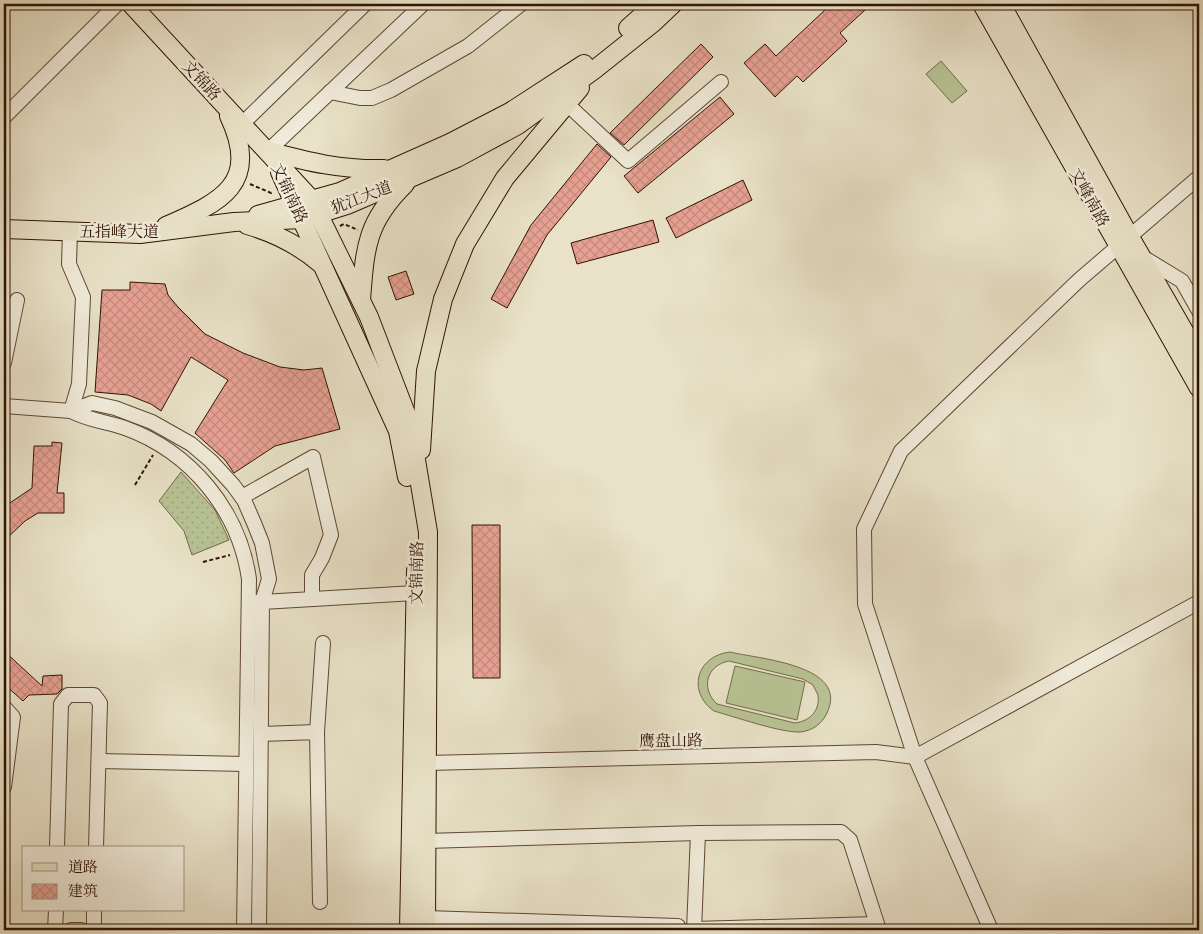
<svg xmlns="http://www.w3.org/2000/svg" width="1203" height="934" font-family="'Gentium Book Plus','Noto Serif SC',serif">
<style>
.grass{fill:url(#grass-dots);stroke:#746b4a}
.garden{fill:#b8c395;stroke:#746b4a;fill-rule:evenodd}
.building{fill:url(#building-cross-hatch);stroke:#301300}
.lines{fill:none;stroke-linecap:round;stroke-linejoin:round}
.minor-casing{stroke:#5e4732;stroke-width:16}
.major-casing{stroke:#301300;stroke-width:20}
.path{stroke:#301300;stroke-width:2;stroke-dasharray:4 2.5;stroke-linecap:butt}
.minor{stroke:#f1ecdb;stroke-width:14}
.major{stroke:#e9e2c8;stroke-width:18}
.labels{text-anchor:middle;stroke-width:5;stroke-linejoin:round;paint-order:stroke}
.street-label{font-size:16px;fill:#301300;stroke:#f1ecdb}
</style>
<defs>
<pattern id="grass-dots" width="8" height="8" patternUnits="userSpaceOnUse" patternTransform="scale(1.25)"><rect width="8" height="8" fill="#b8c395"/><path d="M2 2h.1M6 6h.1" fill="none" stroke="#9ea77f" stroke-width="1.8" stroke-linecap="round"/></pattern>
<pattern id="building-cross-hatch" width="8" height="8" patternUnits="userSpaceOnUse" patternTransform="scale(1.25)"><rect width="8" height="8" fill="#e7a193"/><path d="M0 0l8 8M0 8l8-8" fill="none" stroke="#c68a7d"/></pattern>
</defs>
<rect width="100%" height="100%" fill="#e9e2c8"/>
<filter id="stains"><feTurbulence type="fractalNoise" baseFrequency=".004" numOctaves="4"/><feColorMatrix values="0 0 0 0 .2 0 0 0 0 .09 0 0 0 0 .02 0 0 0 .5 -.17"/></filter>
<radialGradient id="worn" r=".72"><stop offset=".6" stop-color="#630" stop-opacity="0"/><stop offset="1" stop-color="#630" stop-opacity=".3"/></radialGradient>
<path class="grass" d="M181 472 215 510 229 540 192 555 184 531 159 501Z"/>
<g class="garden">
<path d="M941 61 967 91 952 103 926 74Z"/>
<path d="M730 652C759 659 850 665 827 713 822 724 812 731 800 732 782 733 735 717 714 711 687 692 696 656 730 652ZM729 661 803 679 813 685 818 695C820 711 810 721 795 723L717 704C700 688 707 665 729 661Z"/>
<path d="M735 666 805 682 797 720 726 703Z"/>
</g>
<g class="building">
<path d="M823 4H859L865 10 840 33 847 41 803 82 797 76 775 97 744 63 765 44 776 56 827 8Z"/>
<path d="M701 44 713 57 624 145 610 133Z"/>
<path d="M720 97 734 114 638 193 624 176Z"/>
<path d="M597 144 611 157 547 235 507 308 491 299 531 225Z"/>
<path d="M743 180 752 200 676 238 666 218Z"/>
<path d="M653 220 659 242 577 264 571 243Z"/>
<path d="M406 271 414 294 396 300 388 277Z"/>
<path d="M130 282 165 284 168 295 178 307 205 334 243 353 280 367 304 370 322 368 340 429 275 446 234 473 225 460 195 433 228 380 191 357 161 411 151 404 128 395 95 392 102 290H130Z"/>
<path d="M52 442 62 443 57 493H64V513H38L25 521 4 541V507L32 488 34 446H52Z"/>
<path d="M472 525H500V678H473Z"/>
<path d="M4 651 42 686 43 676 62 675V689L57 694 29 695 23 701 4 684Z"/>
</g>
<g class="lines">
<defs>
<g id="minor">
<path d="M330 92 360 98H372L391 90 468 46 521 4"/>
<path d="M567 104 628 161 721 82"/>
<path d="M4 117 117 4"/>
<path d="M242 124 365 4"/>
<path d="M268 151 423 4"/>
<path d="M70 231 69 264 83 297 79 384 71 411"/>
<path d="M1141 256 1182 281 1199 311"/>
<path d="M4 363 17 300"/>
<path d="M4 406 71 411 92 403 115 408 152 422 191 444 211 461 233 485 244 500 254 523 262 543 269 579 262 602H254"/>
<path d="M71 411C90 421 105 421 125 428 191 452 239 510 249 579L244 930"/>
<path d="M242 497 313 457 331 535 322 558 312 575V599"/>
<path d="M4 707 13 717 4 787"/>
<path d="M317 732 323 643"/>
<path d="M261 734 317 732 320 902"/>
<path d="M99 761 246 764"/>
<path d="M427 763 876 752 915 757 1199 602"/>
<path d="M426 841 698 833 841 832 850 840 879 930"/>
<path d="M57 848 61 704 68 695H94L100 703 96 848"/>
<path d="M426 918 678 926V930"/>
<path d="M694 929 876 924"/>
<path d="M55 930 56 910"/>
<path d="M71 930H81"/>
<path d="M94 930V910"/>
<path d="M259 930 262 602 415 593"/>
<path d="M694 930 698 833"/>
<path d="M991 930 915 757 865 604 864 529 901 451 1079 280 1199 177"/>
</g>
<g id="major">
<path d="M131 4 311 199 369 317 410 424 428 532 426 930"/>
<path d="M982 4 1199 388"/>
<path d="M1001 4 1130 237 1199 357"/>
<path d="M628 28 655 4"/>
<path d="M268 151C308 162 342 170 384 169"/>
<path d="M280 172 398 431 407 477"/>
<path d="M258 215 340 192 450 143 510 112 584 64"/>
<path d="M247 225C275 233 299 245 321 264"/>
<path d="M166 226C221 202 261 184 229 116"/>
<path d="M4 229 140 234 234 222 303 219 347 205 457 158 518 125 594 70 653 23 673 4"/>
<path d="M361 300C365 248 366 222 405 184"/>
<path d="M421 450 426 371 443 299 465 244 505 178 580 88"/>
<path d="M409 930 416 570"/>
</g>
</defs>
<use href="#minor" class="minor-casing"/>
<use href="#major" class="major-casing"/>
<g class="path">
<path d="M250 184 271 193 273 191"/>
<path d="M340 226 344 224 358 230"/>
<path d="M135 485 153 455"/>
<path d="M203 562 230 555"/>
</g>
<use href="#minor" class="minor"/>
<use href="#major" class="major"/>
</g>
<g class="labels">
<g class="street-label">
<text transform="translate(202 80) rotate(47)" y="6">文锦路</text>
<text transform="translate(290 193) rotate(65)" y="6">文锦南路</text>
<text transform="translate(361 197) rotate(-21)" y="6">犹江大道</text>
<text transform="translate(1090 197) rotate(61)" y="6">文峰南路</text>
<text x="119" y="237">五指峰大道</text>
<text transform="translate(416 573) rotate(-89)" y="6">文锦南路</text>
<text transform="translate(671 740) rotate(-1)" y="6">鹰盘山路</text>
</g>
</g>
<rect width="1203" height="934" fill="none" stroke="#e9e2c8" stroke-width="20"/>
<rect x="5" y="5" width="1193" height="924" fill="none" stroke="#301300" stroke-width="2.5"/>
<rect x="10" y="10" width="1183" height="914" fill="none" stroke="#301300"/>
<rect x="22" y="846" width="162" height="65" fill="#f1ecdb" stroke="#a49583"/>
<rect x="32" y="863" width="25" height="8" fill="#e9e2c8" stroke="#a49583"/>
<text x="68" y="872" font-size="15" fill="#301300">道路</text>
<rect x="32" y="884" width="25" height="15" fill="url(#building-cross-hatch)" stroke="#a49583"/>
<text x="68" y="896" font-size="15" fill="#301300">建筑</text>
<rect width="100%" height="100%" filter="url(#stains)"/>
<rect width="100%" height="100%" fill="url(#worn)"/>
</svg>
